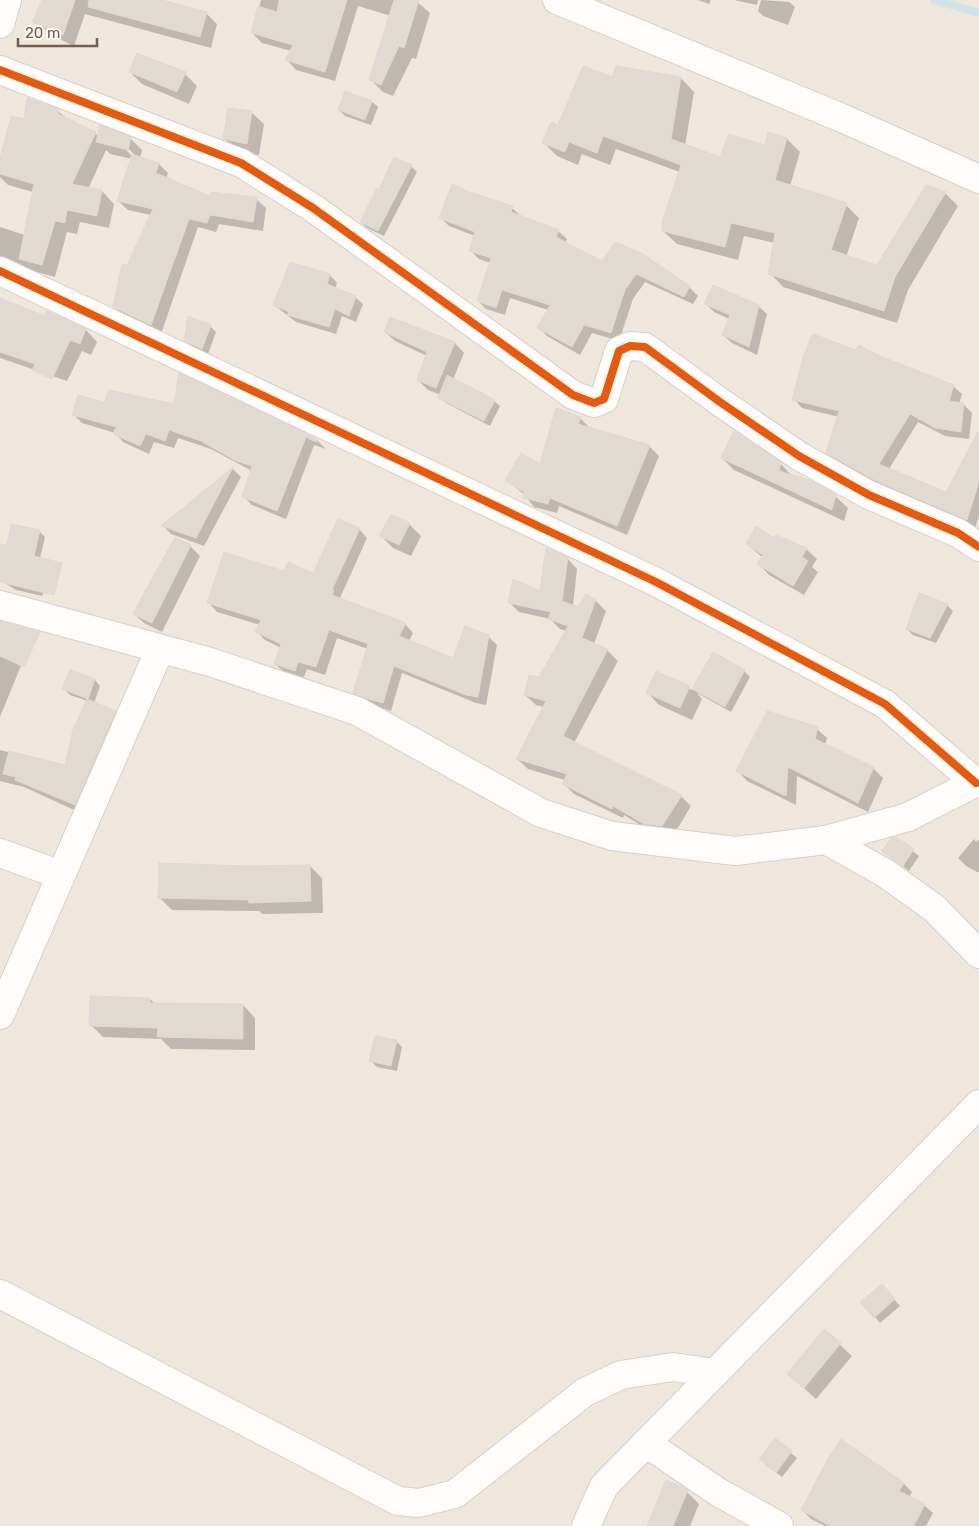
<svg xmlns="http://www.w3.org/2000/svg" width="979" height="1526" font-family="Rubik,sans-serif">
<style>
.residential{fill:#efe7dc}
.shadow{fill:#0003;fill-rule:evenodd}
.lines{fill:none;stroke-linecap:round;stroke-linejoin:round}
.stream{stroke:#d0e4e7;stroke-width:8}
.building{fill:#e1dad3;stroke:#e0d8d1}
.minor-casing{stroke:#d5d0c9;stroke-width:30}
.minor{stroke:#fefdfc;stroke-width:28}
.cycleway-casing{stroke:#fef9f1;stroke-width:11}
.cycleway{stroke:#e8590c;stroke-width:8}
</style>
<rect width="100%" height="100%" fill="#f7f4ee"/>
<rect class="residential" x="0" y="0" width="979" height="1526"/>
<g class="shadow">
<path d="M45 0H157L206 13 217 24 211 48 85 14 74 46 51 35 39 24Z"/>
<path d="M261 0H415L430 13 416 59 412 58 393 96 383 92 371 80 391 16 358 6 335 81 296 70 287 60 291 51 262 43 252 33Z"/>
<path d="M698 0H711L709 4Z"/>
<path d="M734 0H758L757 5Z"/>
<path d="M761 0 789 2 795 7 788 25 763 16 758 11Z"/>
<path d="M130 72 185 74 197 86 189 104 142 84Z"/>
<path d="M612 78H681L694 92 685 146 721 159 765 146 769 134 787 139 800 152 790 186 846 205 859 218 846 257 878 267 945 193 958 206 908 290 897 323 783 287 770 273 775 243 744 236 738 260 677 244 663 231 680 172 616 149 610 165 582 154 578 165 557 156 544 143Z"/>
<path d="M346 93 372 102 378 107 371 125 345 116 339 110Z"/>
<path d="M58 111 67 119 99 136 130 138 142 150 140 158 159 164 168 173 166 179 211 198 256 199 266 208 263 231 219 224 216 232 198 227 161 334 124 317 115 307 128 267 151 215 128 210 118 201 132 159 110 154 106 150 88 189 102 191 114 204 109 228 80 222 77 234 67 232 55 277 0 262V227L25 235 33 192 8 185 0 177V158L12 118 25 121ZM124 144 135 155H131L122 146Z"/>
<path d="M251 112 264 124 259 155 237 151 225 139Z"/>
<path d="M411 166 417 172 384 236 367 228 361 222 380 191Z"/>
<path d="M470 194 512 208 521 216 558 231 567 239 565 243 602 263 643 255 689 287 698 296 693 304 645 282 633 299 619 341 592 333 580 355 547 336 539 328 548 310 510 298 505 315 486 309 478 301 490 263 479 259 470 250 475 236 449 226 441 218Z"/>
<path d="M330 275 337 283 335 289 355 297 363 304 356 322 342 316 336 334 296 322 274 305Z"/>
<path d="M706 304 758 306 767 314 757 355 732 343 723 335 729 319 714 312Z"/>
<path d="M48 312 86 330 97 342 91 355 82 351 67 381 0 358V330L46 317Z"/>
<path d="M391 318 455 343 464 353 453 380 494 401 500 406 490 426 446 403 440 397 441 395 428 390 418 380 427 356 395 341 385 332Z"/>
<path d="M210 326 216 332 208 354 191 346 185 340Z"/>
<path d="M857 352 874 356 953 386 962 394 959 404 964 405 972 413 969 439 945 436 918 422 889 469 947 494 979 448V516L975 528 886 489 836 462 828 453 839 417 802 408 794 399Z"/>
<path d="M180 375 317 440 326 449 314 445 286 519 252 505 243 496 252 471 211 449 178 438 174 448 154 442 149 454 123 442 115 433 82 423 73 414 105 404 175 405Z"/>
<path d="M580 418 590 428 649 446 659 456 627 535 559 506 557 513 534 507 525 495 507 481 540 466Z"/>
<path d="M722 458 780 463 792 476 835 496 848 508 844 521 734 470Z"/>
<path d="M233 469 241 477 204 546 171 534 163 526Z"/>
<path d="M409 524 421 536 411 556 393 548 381 536Z"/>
<path d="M359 529 367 538 340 598 405 624 413 633 409 641 454 660 488 636 497 645 486 705 476 703 402 673 391 711 363 702 355 693 368 649 337 638 325 675 307 669 303 679 284 672 275 664 281 648 265 640 257 632 260 625 217 612 209 603 285 572 313 575Z"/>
<path d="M39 531 45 537 40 558 54 566 42 596 16 590 0 580V545L8 547Z"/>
<path d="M775 540 806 549 817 559 812 567 818 572 804 595 769 575 759 564 763 558 747 544Z"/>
<path d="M190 546 200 556 162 632 144 623 134 614 145 591 147 592Z"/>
<path d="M567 558 577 569 573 606 579 609 586 596 596 601 606 611 594 644 607 650 618 661 574 743 681 796 691 806 673 836 655 834 624 815 623 818 574 794 564 784 565 780 528 769 517 759 544 707 536 705 525 695 540 679 566 631 560 629 550 619 519 612 509 602 541 593Z"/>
<path d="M947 605 953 611 936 643 913 635 907 629Z"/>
<path d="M0 622 32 639 0 717Z"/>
<path d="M714 654 744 671 750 677 731 712 697 693 702 699 692 720 659 705 647 692 656 672 692 690Z"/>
<path d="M95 680 100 686 94 703 115 712 126 723 85 815 24 787 0 781V750L66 767 87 701 70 695 64 689Z"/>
<path d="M817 729 827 738 825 745 873 768 883 778 868 812 797 776 796 805 747 781 738 771Z"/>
<path d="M896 838 919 856 909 871 884 851Z"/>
<path d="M974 839 976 842 979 839V873L966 866 958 858Z"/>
<path d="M310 866 322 878 323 913 262 914 259 911 172 910 160 898 244 867Z"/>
<path d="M150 999 155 1004 243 1005 255 1018V1050L171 1049 161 1039 103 1037 91 1025Z"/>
<path d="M396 1041 402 1047 397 1071 377 1067 371 1061Z"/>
<path d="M887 1291 900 1306 880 1323 875 1317Z"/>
<path d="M824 1330 852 1356 816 1399 788 1374Z"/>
<path d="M775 1440 797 1458 782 1477 766 1465Z"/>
<path d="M842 1441 904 1484 912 1492 909 1497 924 1505 933 1513 926 1526H825L811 1519 802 1510Z"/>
<path d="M687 1492 699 1504 690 1526H651Z"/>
</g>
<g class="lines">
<path class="stream" d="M934 0 979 13"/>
</g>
<g class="building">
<path d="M42 0H75L63 35 32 22Z"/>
<path d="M89 0H162L207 12 200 37 88 7Z"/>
<path d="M279 0H347L325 72 285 60 293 45 251 33 258 6 277 12Z"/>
<path d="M394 0H419L404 48 399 46 381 85 369 80Z"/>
<path d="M137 53 186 72 177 92 129 72Z"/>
<path d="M583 66 612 77 616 66 681 77 671 139 720 157 729 134 765 145 768 132 787 138 775 180 847 203 831 250 877 265 926 185 946 192 895 277 884 311 768 274 775 233 731 223 725 247 662 231V222L681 165 603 136 597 153 569 142 565 152 542 143 551 122 558 125Z"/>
<path d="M345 91 372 101 365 120 338 110Z"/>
<path d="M27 98 59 109 58 114 96 132 72 184 102 190 97 216 67 210 65 223 55 221 42 265 19 259 34 184 0 174V159L11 116 24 119Z"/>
<path d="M228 108 252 111 247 144 223 139Z"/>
<path d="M100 125 131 137 128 150 96 142Z"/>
<path d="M132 154 159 163 156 173 210 196 211 192 257 197 253 222 210 215 207 223 189 219 151 325 113 307 122 264 127 265 153 209 117 201Z"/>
<path d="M394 157 412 165 378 231 360 222 377 188 379 189Z"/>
<path d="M452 184 470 192 513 206 511 212 559 230 556 237 602 261 615 242 643 254 690 286 684 297 636 274 625 290 611 333 584 325 572 347 537 328 550 305 502 290 496 308 477 301 491 258 469 251 475 232 439 218Z"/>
<path d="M290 262 330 274 327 284 356 296 349 316 335 309 329 327 287 315 289 312 273 305Z"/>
<path d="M713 285 759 305 749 347 722 335 730 315 704 304Z"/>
<path d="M0 298 45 316 47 311 86 329 80 344 70 340 52 379 32 370 35 364 0 352Z"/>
<path d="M188 316 211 325 202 349 184 341Z"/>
<path d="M390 317 455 342 436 388 417 380 427 352 384 332Z"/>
<path d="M813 334 856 350 859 345 875 354 954 385 949 401 964 403 961 432 935 428 910 414 879 464 946 492 979 430V482L967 520 876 481 826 453 839 411 792 400 804 355Z"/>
<path d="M179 373 318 439 316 442 306 437 277 511 242 497 252 466 236 461 201 441 169 430 165 441 146 434 140 446 113 434 116 427 72 415 78 395 104 402 109 390 174 404Z"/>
<path d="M447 375 495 400 484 421 438 398Z"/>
<path d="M556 408 581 417 578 424 650 445 617 526 550 498 548 504 523 498 524 492 505 481 521 453 540 464Z"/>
<path d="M734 431 781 462 779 471 812 481 836 495 832 510 721 458Z"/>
<path d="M233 467 196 538 161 526Z"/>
<path d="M391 514 410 523 399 545 379 536Z"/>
<path d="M338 519 360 528 332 590H334L332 595 406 623 399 636 453 658 465 626 489 635 478 697 466 695 394 666 383 703 365 698 353 693 368 644 329 630 316 667 298 662 295 671 274 664 281 644 255 632 261 620 207 603 224 552 284 571 288 562 313 573Z"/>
<path d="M11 524 40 530 34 556 62 563 54 595 0 582V544L7 545Z"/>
<path d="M756 526 774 538 776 535 807 548 802 557 808 561 793 586 757 564 763 555 746 544Z"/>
<path d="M175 537 191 545 152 623 133 614Z"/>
<path d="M546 548 568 557 562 601 578 607 586 594 596 599 582 638 608 649 563 736 682 795 662 826 644 824 613 806 612 809 562 784 567 774 516 759 546 701 524 695 529 675 539 677 568 626 548 619 551 612 508 603 513 579 540 591Z"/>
<path d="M919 593 948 604 930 638 906 629Z"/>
<path d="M0 621 40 632 24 667 0 656Z"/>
<path d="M713 652 745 670 725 707 692 689Z"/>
<path d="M70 670 95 679 88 699 62 689Z"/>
<path d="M656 671 690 686 680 708 646 693Z"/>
<path d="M87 699 116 711 75 805 15 780 16 777 3 774 9 751 65 765 73 730Z"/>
<path d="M767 711 818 727 815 739 874 767 858 803 788 767 786 796 736 771Z"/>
<path d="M896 837 914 849 903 866 882 851 891 838Z"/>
<path d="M159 863 244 866 310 865 311 901 249 903 248 900 158 898Z"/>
<path d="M90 996 150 998V1003L243 1004V1039L157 1037 158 1028 89 1026Z"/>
<path d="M375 1036 397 1040 391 1066 369 1061Z"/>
<path d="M882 1284 895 1299 874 1318 860 1302Z"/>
<path d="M824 1329 841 1343 804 1388 787 1374Z"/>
<path d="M775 1438 792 1451 776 1473 759 1459Z"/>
<path d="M841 1439 904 1483 899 1491 925 1504 914 1526H830L801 1510 829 1457Z"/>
<path d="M666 1480 688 1490 673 1526H647Z"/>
</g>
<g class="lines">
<defs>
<g id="minor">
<path d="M557 0 842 118 979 179"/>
<path d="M0 24 7 0"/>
<path d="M0 70 241 163 313 208 573 395 594 403 604 399 619 351 630 346 645 347 720 402 799 456 869 495 958 533 979 547"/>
<path d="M0 271 656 582 885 704 976 783"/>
<path d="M0 605 210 662 357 711 541 813 612 836 735 851 826 840 908 817 979 781"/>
<path d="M826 840 885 873 934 908 979 954"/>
<path d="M0 853 61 875"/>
<path d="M0 1015 160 649"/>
<path d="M0 1294 398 1501 419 1503 455 1494 585 1392 621 1375 673 1367 715 1373"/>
<path d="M646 1443 718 1492 779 1526"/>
<path d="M586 1526 604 1486 979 1104"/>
</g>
</defs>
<use href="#minor" class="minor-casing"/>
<use href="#minor" class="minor"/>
<defs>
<g id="cycleway">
<path d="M0 70 241 163 313 208 573 395 594 403 604 399 619 351 630 346 645 347 720 402 799 456 869 495 958 533 979 547"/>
<path d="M0 271 656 582 885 704 976 783"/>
</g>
</defs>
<use href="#cycleway" class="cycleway-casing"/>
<use href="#cycleway" class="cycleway"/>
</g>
<path d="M18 38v8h79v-8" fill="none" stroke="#745e4f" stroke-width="2.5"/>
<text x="25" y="38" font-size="15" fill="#745e4f" stroke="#fef9f1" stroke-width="4" paint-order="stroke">20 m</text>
</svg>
